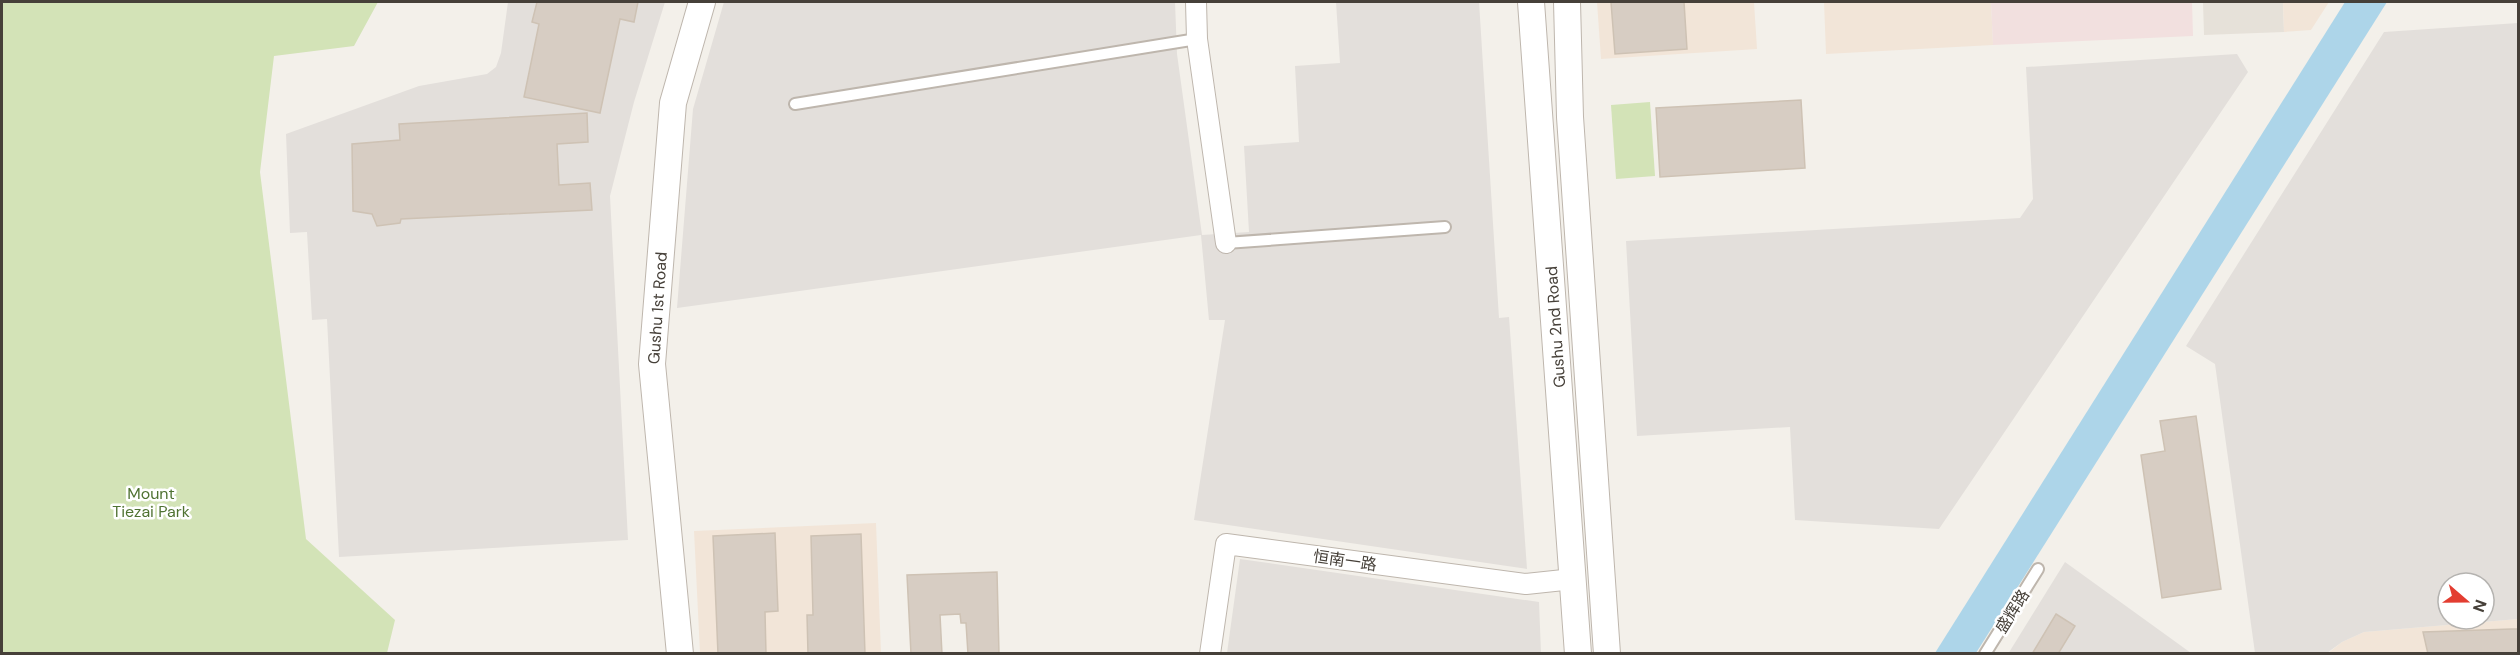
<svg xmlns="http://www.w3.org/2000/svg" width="2520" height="655" font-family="'DM Sans','Noto Sans SC',sans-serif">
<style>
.residential{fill:#e6e1d9}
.commercial{fill:#f2e5d8}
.industrial{fill:#e3dfdb;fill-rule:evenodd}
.medical{fill:#f2e0df}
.green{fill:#d3e3b7}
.water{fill:#add5e9}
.building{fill:#d7cdc3;stroke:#cec2b4;stroke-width:1.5}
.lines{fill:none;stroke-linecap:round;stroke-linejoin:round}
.service-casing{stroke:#beb6ad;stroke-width:14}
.minor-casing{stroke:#beb6ad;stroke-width:22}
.tertiary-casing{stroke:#beb6ad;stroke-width:28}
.service{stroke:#fff;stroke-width:10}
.minor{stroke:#fff;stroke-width:20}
.tertiary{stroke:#fff;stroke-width:26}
.labels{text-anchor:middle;stroke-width:5;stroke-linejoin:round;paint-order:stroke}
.street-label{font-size:16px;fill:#464039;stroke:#fff}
.park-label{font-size:16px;fill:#4f7232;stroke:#fff}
</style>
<rect width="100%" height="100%" fill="#f3f0ea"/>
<path class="residential" d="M2203 2H2283L2284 32 2204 35Z"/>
<g class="commercial">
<path d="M1597 2H1754L1757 49 1601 59Z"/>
<path d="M1824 2H1991L1993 45 1826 54Z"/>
<path d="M2283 2H2329L2311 30 2284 32Z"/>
<path d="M876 523 881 653H700L694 531Z"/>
<path d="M2518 619V653L2327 654 2342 642 2364 632Z"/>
</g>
<g class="industrial">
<path d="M508 2H665L634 102 610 196 628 540 339 557 327 319 312 320 307 232 290 233 286 134 419 86 487 74 496 67 501 53Z"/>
<path d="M724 2H1175L1177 54 1202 235 1249 232 1244 146 1299 142 1295 66 1340 63 1336 2H1479L1499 318 1509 317 1527 569 1194 520 1225 320H1209L1201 235 677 308 693 109Z"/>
<path d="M2518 23V619L2364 632 2342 642 2327 653H2255L2215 364 2186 346 2384 32ZM2448 583H2484V619H2448Z"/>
<path d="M2237 54 2248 72 1939 529 1795 520 1790 427 1637 436 1626 241 2020 218 2033 199 2026 67Z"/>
<path d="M1240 559 1539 602 1541 653H1227Z"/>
<path d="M2065 562 2191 653 2008 654Z"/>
</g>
<path class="medical" d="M1991 2H2192L2193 36 1993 45Z"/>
<g class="green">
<path d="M2 2H378L354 46 274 56 260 172 306 539 395 620 387 653H2Z"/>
<path d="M1650 102 1655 176 1616 179 1611 105Z"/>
</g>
<path class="water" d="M2345 2H2387L1976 653H1935Z"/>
<g class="building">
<path d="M537 2H638L634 22 620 19 600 113 524 97 539 24 532 22Z"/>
<path d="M1611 2H1684L1687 49 1615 54Z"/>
<path d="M1801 100 1805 168 1660 177 1656 108Z"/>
<path d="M587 113 588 142 557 144 559 185 590 183 592 210 401 219 400 223 377 226 372 214 353 211 352 144 400 140 399 124Z"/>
<path d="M2196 416 2221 589 2162 598 2141 455 2165 451 2160 421Z"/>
<path d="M775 533 778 611 765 612 766 654H718L713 536Z"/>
<path d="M861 534 865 654H808L807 615H813L811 536Z"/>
<path d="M997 572 999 654H968L966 623H961L960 614 940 615 942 654H911L907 575Z"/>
<path d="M2056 614 2075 626 2058 654H2032Z"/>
<path d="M2512 629H2518V654H2428L2423 632Z"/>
</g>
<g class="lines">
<defs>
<g id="service">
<path d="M795 104 1197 39"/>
<path d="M1226 243 1445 227"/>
<path d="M1985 654 2038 569"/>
</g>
<g id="minor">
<path d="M1196 2 1197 39 1226 243"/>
<path d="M1210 654 1226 544 1526 584 1573 579"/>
</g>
<g id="tertiary">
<path d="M1531 2 1578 654"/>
<path d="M1567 2 1570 117 1607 654"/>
<path d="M680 654 652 364 673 103 702 2"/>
</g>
</defs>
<use href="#service" class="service-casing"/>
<use href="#minor" class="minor-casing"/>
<use href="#tertiary" class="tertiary-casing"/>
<use href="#service" class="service"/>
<use href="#minor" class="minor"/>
<use href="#tertiary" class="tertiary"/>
</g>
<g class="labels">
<g class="street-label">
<text transform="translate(657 308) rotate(-86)" y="6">Gushu 1st Road</text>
<text transform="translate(1555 327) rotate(-94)" y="6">Gushu 2nd Road</text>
<text transform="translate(1345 560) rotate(8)" y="6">恒南一路</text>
<text transform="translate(2012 611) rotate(-58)" y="6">盛辉路</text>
</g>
<g class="park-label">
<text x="151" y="499">Mount<tspan x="151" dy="18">Tiezai Park</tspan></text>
</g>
</g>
<rect width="2520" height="655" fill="none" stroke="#464039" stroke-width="6"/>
<g transform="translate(2466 601) rotate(110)"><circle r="28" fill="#ffffff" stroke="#b5b3b0" stroke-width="1.5"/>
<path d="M0-4.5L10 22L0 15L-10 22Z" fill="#e33d31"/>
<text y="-9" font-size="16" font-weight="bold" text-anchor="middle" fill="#464039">N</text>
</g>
</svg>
